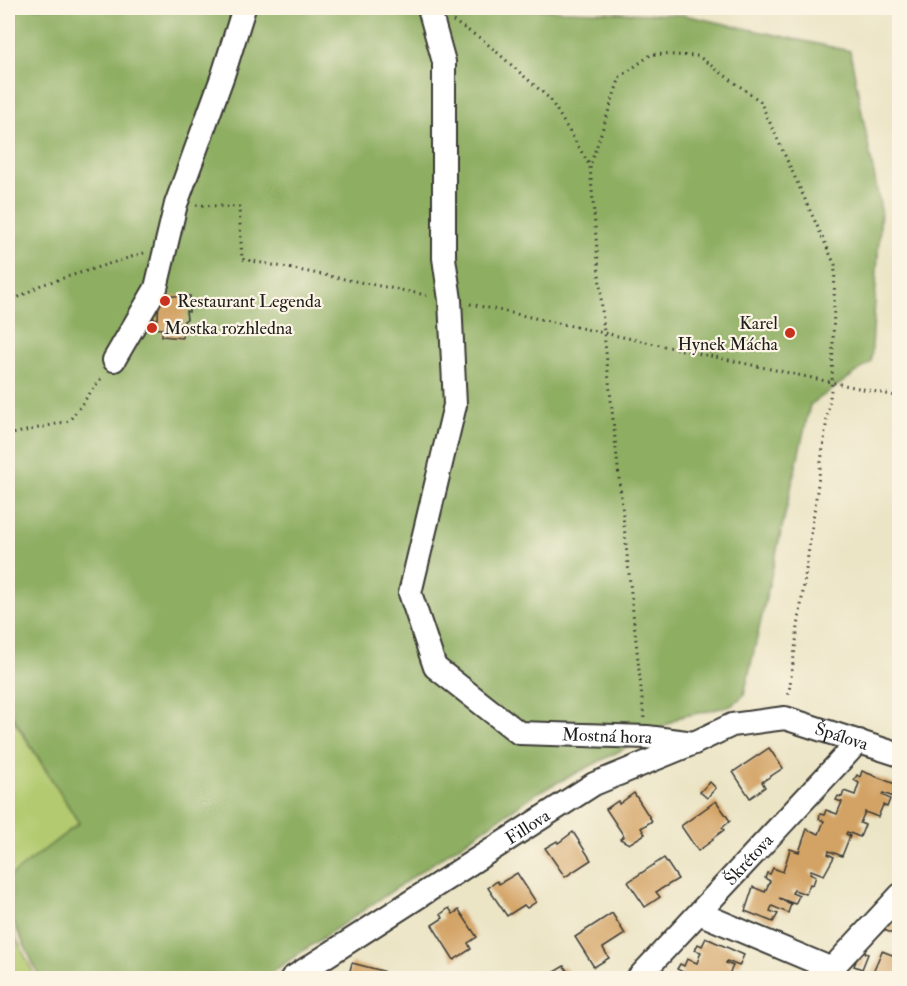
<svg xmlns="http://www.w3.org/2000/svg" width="907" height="986" font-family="'IM FELL Double Pica',serif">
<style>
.green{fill:#b3ca6f;stroke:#687346;stroke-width:1.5}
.forest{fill:#8eae62;stroke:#55653f;stroke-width:1.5}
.building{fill:#d3a365}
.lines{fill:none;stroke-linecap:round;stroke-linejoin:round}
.minor-casing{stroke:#3b3a35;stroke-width:26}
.path{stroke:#3b3a35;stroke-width:3;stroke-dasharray:1.5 4.5;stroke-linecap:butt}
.minor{stroke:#fff;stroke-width:22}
.poi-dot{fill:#c8321e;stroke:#fcf5e5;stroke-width:2}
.labels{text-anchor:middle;stroke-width:4.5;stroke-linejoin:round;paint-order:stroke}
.poi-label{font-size:18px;fill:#1c1c1c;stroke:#fcf5e5;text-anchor:start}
.street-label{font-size:18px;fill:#1c1c1c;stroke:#fcf5e5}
</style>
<rect width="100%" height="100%" fill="#fcf5e5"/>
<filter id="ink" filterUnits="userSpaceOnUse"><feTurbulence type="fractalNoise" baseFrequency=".0167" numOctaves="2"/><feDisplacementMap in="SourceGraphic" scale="12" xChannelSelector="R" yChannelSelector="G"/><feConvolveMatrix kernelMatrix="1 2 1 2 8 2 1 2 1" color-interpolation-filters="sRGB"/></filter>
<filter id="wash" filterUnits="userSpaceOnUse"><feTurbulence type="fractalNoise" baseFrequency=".008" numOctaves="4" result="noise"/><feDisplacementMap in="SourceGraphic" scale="24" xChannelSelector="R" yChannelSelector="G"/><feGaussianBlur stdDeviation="1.35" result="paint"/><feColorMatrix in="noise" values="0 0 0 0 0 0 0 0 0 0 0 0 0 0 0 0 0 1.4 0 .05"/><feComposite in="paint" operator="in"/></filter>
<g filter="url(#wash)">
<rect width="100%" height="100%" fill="#ebe4c5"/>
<g class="green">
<path d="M8 711 79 823 8 878Z"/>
<path d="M8 922 36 978H8Z"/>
</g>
<path class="forest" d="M8 8H485L684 15 850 51 881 210 871 362 810 405 744 695 731 706 680 717 614 754 537 793 263 978H40L8 911V878L79 823 8 709Z"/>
<g id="blocks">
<g class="building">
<path d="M159 296H190L189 312 186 311 187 319 184 321 182 338 162 336V329L152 328V318L158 319Z"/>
<path d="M769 748 783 768 762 782 765 787 750 798 733 772Z"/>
<path d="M862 771 900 786 896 798 883 793 882 795 890 799 887 807 883 805 878 817 865 812 860 823 865 825 860 837 847 832 846 834 850 836 842 856 829 851 828 854 834 857 824 875 811 870 810 873 816 876 813 885 810 884 806 894 794 890 792 893 799 896 795 904 779 898 791 904 788 913 772 906 770 911 778 914 773 922 745 911 753 887 765 892 770 881 765 878 767 873 770 874 773 868 783 872 790 849 799 852 807 829 819 834 824 821 819 819 820 814 824 815 826 810 837 814 842 802 836 800 838 796 842 797 844 791 855 795 859 783 854 780 857 775 860 777Z"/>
<path d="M710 782 716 788 707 798 700 792Z"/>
<path d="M634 793 652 821 641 828 645 834 629 844 620 839 624 836 606 809 618 801 619 804Z"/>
<path d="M716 801 730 821 722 828 724 830 712 839 713 840 698 851 681 826Z"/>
<path d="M573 832 591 860 565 877 545 848 557 841 558 843Z"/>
<path d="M664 858 678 879 656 892 660 897 645 907 628 882Z"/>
<path d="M517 873 536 902 527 908 524 905 507 916 488 888 497 881 499 884Z"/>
<path d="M449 908 453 914 459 910 477 937 468 943 471 949 454 960 432 925 443 918 441 914Z"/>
<path d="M612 913 625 934 603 948 609 958 594 967 575 937Z"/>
<path d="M891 914 900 918 894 934 884 930Z"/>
<path d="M706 938 744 955 739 966 727 961 726 963 733 966 728 976 726 975 724 978H680L683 972 677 969 680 964 684 966 687 959 697 963 701 952 695 950 698 944 702 946Z"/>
<path d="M860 951 868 954 862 969 854 966Z"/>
<path d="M882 951 900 958V978H861L864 971 872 974Z"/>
<path d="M352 963 383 971 381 978H348Z"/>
<path d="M564 966 572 978H544Z"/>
</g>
</g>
</g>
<g filter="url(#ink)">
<use href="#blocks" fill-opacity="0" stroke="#3b3a35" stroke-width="1.5"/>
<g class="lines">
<defs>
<g id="minor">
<path id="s1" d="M429 8 444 62V258L450 300 455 405 410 593 435 667 519 733 647 737 694 743"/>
<path d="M114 360 156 288 176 204 223 75 244 8"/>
<path d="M699 913 832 969"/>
<path id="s2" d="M292 978 594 784 694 743 732 725 785 718 900 755"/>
<path id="s3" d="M638 978 859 741"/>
<path d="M823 978 900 895"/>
</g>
</defs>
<use href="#minor" class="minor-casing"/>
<g class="path">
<path d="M453 21 483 40 550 99 590 166"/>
<path d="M196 205 239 207 242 259 431 296"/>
<path d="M8 303 41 285 144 253"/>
<path d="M470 304 900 397"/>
<path d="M8 435 69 421 103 376"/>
<path d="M644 718 604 333 590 166 620 77 652 54 698 56 760 101 835 265 832 383 788 699"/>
</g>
<use href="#minor" class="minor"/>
</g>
</g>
<g class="poi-dot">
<circle cx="165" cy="301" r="6"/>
<circle cx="152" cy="328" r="6"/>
<circle cx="790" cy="333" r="6"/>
</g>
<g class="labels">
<g class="poi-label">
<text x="177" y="307">Restaurant Legenda</text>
<text x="778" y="329" text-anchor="end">Karel<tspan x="778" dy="21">Hynek Mácha</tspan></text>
<text x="164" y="334">Mostka rozhledna</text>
</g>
<g class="street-label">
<text dy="6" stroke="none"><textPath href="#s2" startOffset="622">Špálova</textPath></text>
<text dy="6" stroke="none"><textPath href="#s1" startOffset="866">Mostná hora</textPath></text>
<text dy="6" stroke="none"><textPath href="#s2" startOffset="280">Fillova</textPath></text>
<text dy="6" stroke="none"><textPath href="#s3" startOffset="162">Škrétova</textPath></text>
</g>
</g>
<rect width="907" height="986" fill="none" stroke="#fcf5e5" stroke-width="30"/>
</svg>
